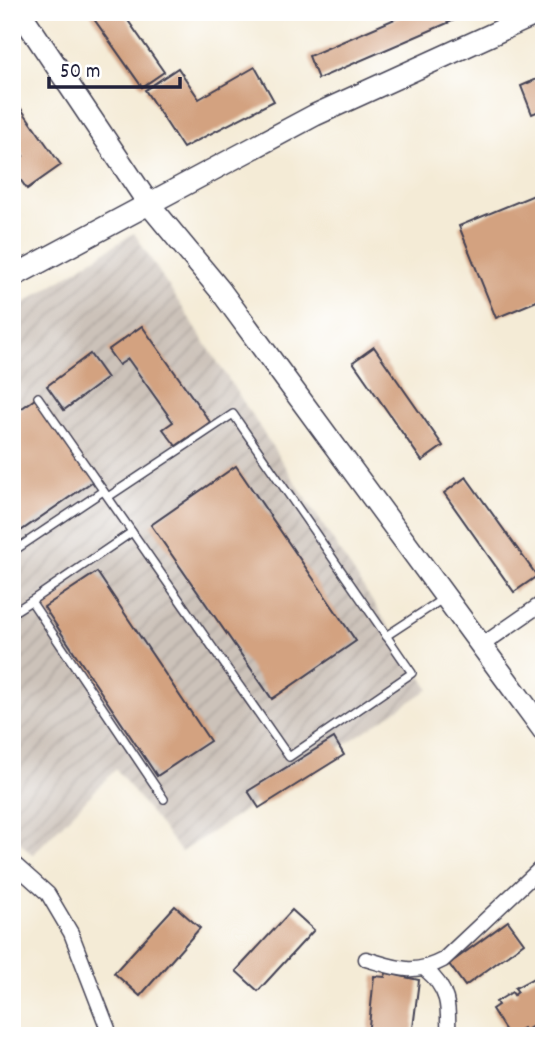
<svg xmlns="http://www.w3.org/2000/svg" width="556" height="1048" font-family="Dekko,sans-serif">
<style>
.industrial{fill:url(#industrial-furrows)}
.building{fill:#d3a280}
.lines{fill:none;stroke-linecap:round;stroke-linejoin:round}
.lane-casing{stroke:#424052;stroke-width:10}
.street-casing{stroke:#424052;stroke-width:17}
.secondary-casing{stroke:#424052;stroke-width:24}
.lane{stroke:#fff;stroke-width:7}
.street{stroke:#fff;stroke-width:14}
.secondary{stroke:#fff;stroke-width:21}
</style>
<defs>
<pattern id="industrial-furrows" width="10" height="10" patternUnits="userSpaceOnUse" patternTransform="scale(1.75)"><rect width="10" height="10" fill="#ccc2b9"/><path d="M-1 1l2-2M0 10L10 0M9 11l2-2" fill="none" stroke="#afa6a0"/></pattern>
</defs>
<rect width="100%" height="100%" fill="#fff"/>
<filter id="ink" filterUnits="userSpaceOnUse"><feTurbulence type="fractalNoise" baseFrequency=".0143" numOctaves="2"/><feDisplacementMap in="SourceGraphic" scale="14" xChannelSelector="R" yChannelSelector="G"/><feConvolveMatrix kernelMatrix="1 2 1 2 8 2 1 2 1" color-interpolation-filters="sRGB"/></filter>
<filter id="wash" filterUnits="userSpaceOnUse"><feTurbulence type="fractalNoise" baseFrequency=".00686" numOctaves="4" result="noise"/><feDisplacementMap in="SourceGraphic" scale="28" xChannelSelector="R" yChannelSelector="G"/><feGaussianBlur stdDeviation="1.57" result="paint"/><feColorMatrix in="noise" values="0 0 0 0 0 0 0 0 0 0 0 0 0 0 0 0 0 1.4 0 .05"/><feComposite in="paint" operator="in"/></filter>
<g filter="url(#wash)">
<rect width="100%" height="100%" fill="#f4ebd6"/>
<path class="industrial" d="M134 233 429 689 181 852 116 769 32 855 12 834V311Z"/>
<g id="blocks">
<g class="building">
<path d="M89 12H122L164 72 142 87Z"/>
<path d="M411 12H473L318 79 309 56Z"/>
<path d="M255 67 274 101 183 148 145 90 178 68 199 99Z"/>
<path d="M544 76V109L532 114 521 86Z"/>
<path d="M12 96 61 165 27 189 12 168V163L23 156 12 141Z"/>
<path d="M544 191V298L496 318 459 226Z"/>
<path d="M142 326 210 422 176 446 163 429 173 422 128 359 119 365 108 350Z"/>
<path d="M374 347 443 446 422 461 353 362Z"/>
<path d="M90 354 107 378 64 410 47 386Z"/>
<path d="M38 397 96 479 12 537V415Z"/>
<path d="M236 466 356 641 272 699 151 525Z"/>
<path d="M466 477 537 576 514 592 444 493Z"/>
<path d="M97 572 210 741 157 776 44 607Z"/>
<path d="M334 738 344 755 259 808 248 791Z"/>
<path d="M175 906 200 928 140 996 114 973Z"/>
<path d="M292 910 314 930 258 991 236 971Z"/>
<path d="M508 921 524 943 465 986 449 964Z"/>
<path d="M386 973 419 980 412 1036H368L374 976 385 977Z"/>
<path d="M541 974 544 979V1019L525 1031 523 1028 509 1036 492 1009 498 1005 496 1002 512 992 514 995 518 992 515 988Z"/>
</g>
</g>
</g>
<g filter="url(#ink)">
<use href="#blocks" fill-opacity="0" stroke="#424052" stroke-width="2"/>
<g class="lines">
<defs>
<g id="lane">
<path d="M38 397 289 757 412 673 233 414 108 497"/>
<path d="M12 552 103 491"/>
<path d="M31 601 132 532"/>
<path d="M12 613 31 601 164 799"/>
<path d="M386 636 444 598"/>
</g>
<g id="street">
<path d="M482 645 544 602"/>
<path d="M12 862 48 894 71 933 108 1029"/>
<path d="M366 959C397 968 413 976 443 960L544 865"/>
<path d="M425 969C449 989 449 1006 448 1036"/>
</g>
<g id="secondary">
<path d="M20 12 148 203 220 290 544 731"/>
<path d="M12 277 315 115 541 12"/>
</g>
</defs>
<use href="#lane" class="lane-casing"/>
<use href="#street" class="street-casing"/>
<use href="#secondary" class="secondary-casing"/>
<use href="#lane" class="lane"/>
<use href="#street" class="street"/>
<use href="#secondary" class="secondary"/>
</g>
</g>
<rect width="556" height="1048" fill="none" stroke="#fff" stroke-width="42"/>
<path d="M49 77v10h131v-10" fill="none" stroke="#22223b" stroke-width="3.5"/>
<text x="60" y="77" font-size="21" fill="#22223b" stroke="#ffffff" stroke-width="5" paint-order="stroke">50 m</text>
</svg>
